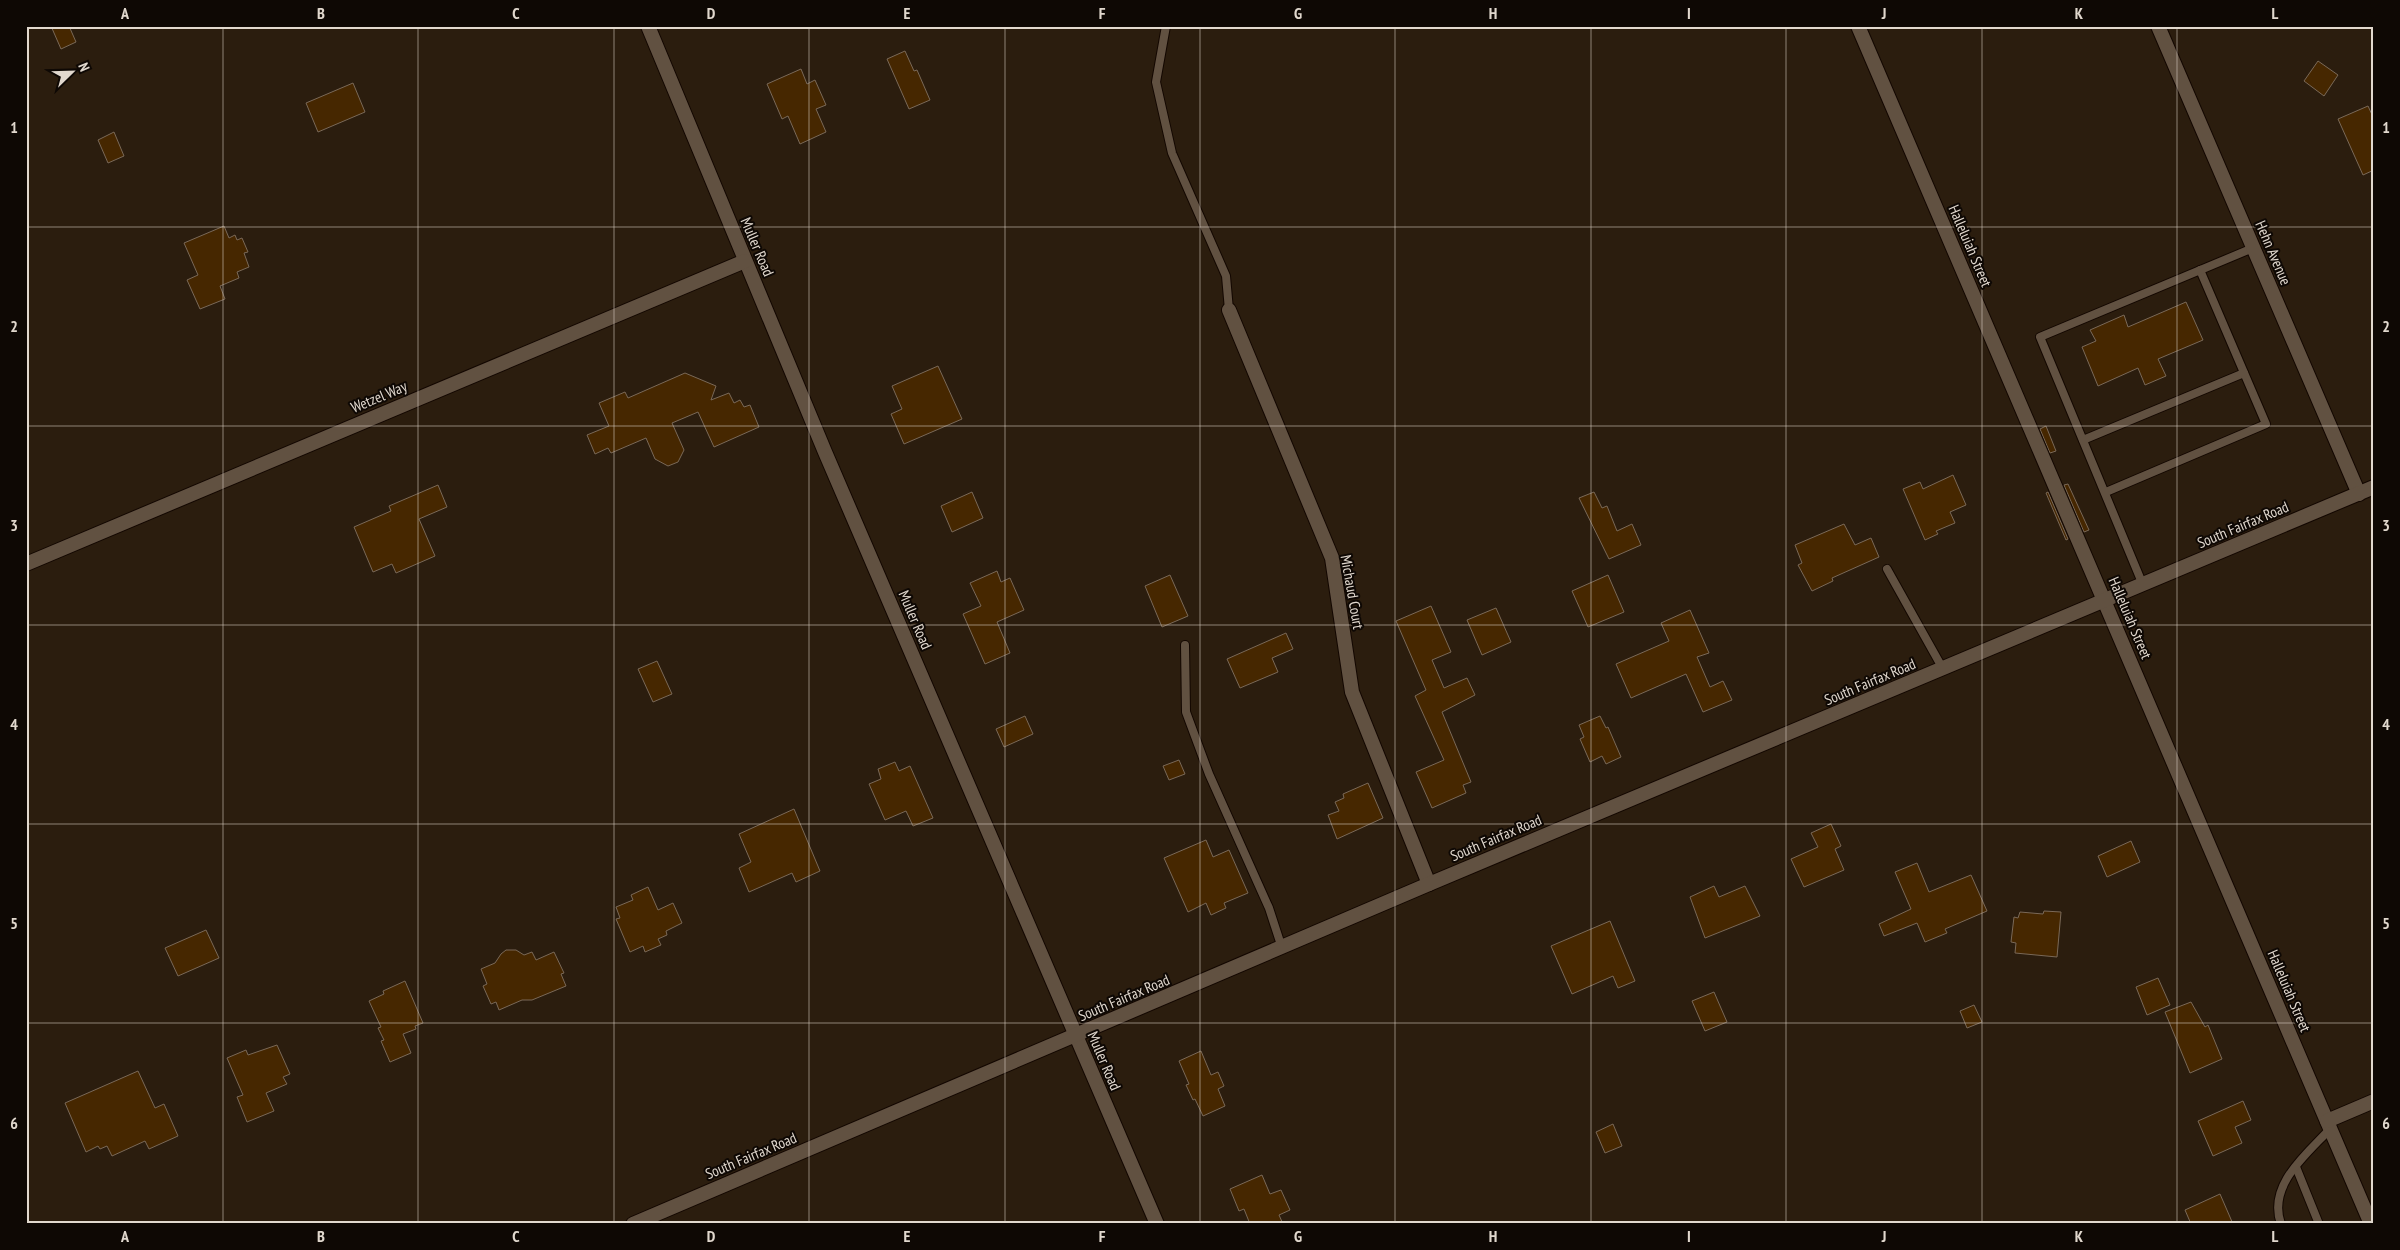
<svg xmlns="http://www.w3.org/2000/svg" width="2400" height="1250" font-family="'PT Sans Narrow',sans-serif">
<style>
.building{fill:#462700;stroke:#7a6958}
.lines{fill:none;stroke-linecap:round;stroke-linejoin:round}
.service-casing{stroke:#130700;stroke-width:10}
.minor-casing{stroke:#130700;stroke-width:16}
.tertiary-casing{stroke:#130700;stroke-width:16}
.service{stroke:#615141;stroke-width:8}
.minor{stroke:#615141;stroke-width:14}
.tertiary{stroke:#615141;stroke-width:14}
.grid{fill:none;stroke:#e1d8ce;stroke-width:1;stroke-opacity:0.55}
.labels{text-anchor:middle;stroke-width:4;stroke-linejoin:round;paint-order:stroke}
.street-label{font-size:15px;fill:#e1d8ce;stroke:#0e0804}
.neatline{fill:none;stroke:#e1d8ce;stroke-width:2}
.grid-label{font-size:16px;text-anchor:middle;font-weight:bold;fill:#e1d8ce}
</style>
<rect width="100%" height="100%" fill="#2b1d0e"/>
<g class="building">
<path d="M51 26H69L76 42 61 49Z"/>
<path d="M905 51 914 71 917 70 930 100 909 109 887 59Z"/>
<path d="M2318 61 2338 75 2324 96 2304 81Z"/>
<path d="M801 69 807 84 815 80 826 105 816 109 826 132 800 144 788 116 782 119 767 84Z"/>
<path d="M353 83 365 112 318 132 306 103Z"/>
<path d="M2368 106 2374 119V170L2363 175 2338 119Z"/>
<path d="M114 132 124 156 108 163 98 140Z"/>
<path d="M224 226 229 238 235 235 237 240 242 238 248 252 244 253 249 267 237 272 239 278 220 286 225 299 200 309 187 280 198 275 184 243Z"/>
<path d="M2186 302 2203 340 2158 359 2166 376 2145 385 2138 368 2098 386 2082 347 2096 341 2090 330 2124 315 2128 327Z"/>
<path d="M938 366 962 419 904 444 891 414 902 409 892 386Z"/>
<path d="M685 373 716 386 711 400 729 393 734 403 740 400 744 407 750 405 759 427 714 447 698 412 672 423 684 450 678 462 668 466 655 459 646 438 611 453 608 448 595 454 587 435 609 426 599 403 625 392 628 398Z"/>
<path d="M2046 426 2056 451 2050 453 2040 429Z"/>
<path d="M1953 475 1966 505 1950 512 1955 523 1936 531 1938 534 1925 540 1903 489 1920 482 1923 489Z"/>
<path d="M2068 484 2089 530 2084 532 2064 485Z"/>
<path d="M438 485 447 507 419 519 435 556 396 573 392 564 373 572 354 527 391 511 389 506Z"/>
<path d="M972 492 983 518 952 532 941 506Z"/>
<path d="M1594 492 1602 508 1607 506 1617 531 1632 524 1641 545 1609 559 1579 498Z"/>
<path d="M2048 492 2068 539 2066 540 2046 493Z"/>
<path d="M1844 524 1855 545 1871 538 1879 557 1832 578 1833 581 1812 591 1798 565 1802 563 1795 545Z"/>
<path d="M997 571 1001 582 1010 578 1024 610 997 622 1010 653 985 664 963 614 981 606 970 583Z"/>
<path d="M1170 575 1188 616 1162 627 1145 586Z"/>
<path d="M1608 575 1624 612 1588 627 1572 591Z"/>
<path d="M1431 606 1451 652 1432 660 1444 688 1467 678 1475 695 1442 712 1471 782 1463 785 1466 793 1432 808 1416 772 1444 760 1415 696 1426 690 1396 621Z"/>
<path d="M1496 608 1511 642 1482 655 1467 620Z"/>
<path d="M1690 610 1709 653 1697 657 1710 687 1723 681 1732 700 1703 712 1686 674 1631 698 1616 664 1669 641 1661 623Z"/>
<path d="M1286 633 1293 649 1272 658 1278 672 1240 688 1227 659Z"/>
<path d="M657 661 672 694 653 702 638 669Z"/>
<path d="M1025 716 1033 734 1004 747 996 729Z"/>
<path d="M1600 716 1606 728 1608 727 1621 757 1606 764 1602 756 1590 762 1580 739 1584 737 1579 725Z"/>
<path d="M1179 760 1185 774 1169 780 1163 766Z"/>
<path d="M895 762 899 771 910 766 933 818 913 826 906 811 885 820 869 784 881 779 878 769Z"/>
<path d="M1368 783 1383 818 1337 839 1328 815 1339 811 1335 802 1344 798 1343 794Z"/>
<path d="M794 809 820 871 796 882 792 873 749 892 739 868 751 862 739 834Z"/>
<path d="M1831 824 1841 846 1835 849 1844 870 1804 887 1791 859 1818 847 1811 833Z"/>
<path d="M1206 840 1213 857 1229 850 1248 893 1224 903 1226 908 1211 915 1206 903 1188 912 1164 858Z"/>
<path d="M2131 841 2140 862 2107 877 2098 856Z"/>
<path d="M1917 863 1929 892 1971 875 1987 911 1945 929 1947 933 1925 942 1917 923 1884 936 1879 924 1911 909 1895 872Z"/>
<path d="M1714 886 1719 897 1745 886 1760 916 1705 938 1690 897Z"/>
<path d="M648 887 658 910 673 903 682 923 666 931 667 935 658 939 661 945 645 952 643 946 630 952 616 919 620 918 616 907 633 900 631 895Z"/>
<path d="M2044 911 2061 912 2057 957 2015 953 2016 943 2011 942 2014 917 2018 918 2020 912 2043 914Z"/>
<path d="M1610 921 1635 981 1618 988 1613 976 1572 994 1551 946Z"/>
<path d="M206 930 219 958 178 976 165 948Z"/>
<path d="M506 950H516L524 955 532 952 536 960 554 952 564 973 561 974 566 986 532 1000H522L499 1010 496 1002 491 1004 483 986 487 984 481 969 495 963 501 954Z"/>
<path d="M2158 978 2170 1005 2147 1015 2136 987Z"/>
<path d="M405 981 423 1023 415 1026 416 1029 403 1034 411 1053 390 1062 381 1041 384 1040 378 1028 381 1027 369 1001 384 994 383 991Z"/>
<path d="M1714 992 1727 1022 1705 1031 1692 1001Z"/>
<path d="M2191 1002 2205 1027 2208 1025 2222 1059 2190 1073 2165 1012Z"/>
<path d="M1974 1005 1982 1022 1967 1028 1960 1011Z"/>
<path d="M277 1045 290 1074 283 1077 287 1084 266 1093 274 1111 247 1122 237 1097 243 1095 227 1058 246 1050 248 1055Z"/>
<path d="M1201 1051 1211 1075 1218 1072 1224 1086 1218 1089 1225 1106 1203 1116 1195 1099 1193 1100 1186 1085 1189 1084 1179 1061Z"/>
<path d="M138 1071 155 1108 164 1104 178 1136 149 1149 145 1141 112 1156 107 1146 100 1149 98 1146 86 1152 65 1103Z"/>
<path d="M2243 1101 2251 1120 2235 1127 2242 1143 2213 1156 2198 1121Z"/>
<path d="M1613 1124 1622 1146 1605 1153 1596 1132Z"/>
<path d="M1262 1175 1270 1194 1281 1190 1290 1210 1279 1215 1283 1224H1250L1244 1209 1239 1211 1230 1189Z"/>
<path d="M2220 1194 2233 1224H2191L2185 1210Z"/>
</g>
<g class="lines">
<defs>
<g id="service">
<path d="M1166 26 1156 82 1172 153 1226 276 1229 310"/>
<path d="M2083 440 2244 373"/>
<path d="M2106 492 2266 424 2200 270"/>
<path d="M1887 569 1943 669"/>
<path d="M2143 585 2040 337 2253 248"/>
<path d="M1185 645 1186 712 1209 774 1269 908 1282 948"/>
<path d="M2296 1167 2319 1224"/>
<path d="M2281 1224C2267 1185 2307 1154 2330 1129"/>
</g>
<g id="minor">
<path d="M648 26 825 452 1157 1224"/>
<path d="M1858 26 2371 1224"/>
<path d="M2158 26 2359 494"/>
<path d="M1229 310 1332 558 1352 692 1429 884"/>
<path d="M26 564 745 261"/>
<path d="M2327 1121 2374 1101"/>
</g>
<path id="tertiary" d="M633 1224 1429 884 2374 487"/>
</defs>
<use href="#service" class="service-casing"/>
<use href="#minor" class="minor-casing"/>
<use href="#tertiary" class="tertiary-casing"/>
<use href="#service" class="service"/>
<use href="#minor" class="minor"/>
<use href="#tertiary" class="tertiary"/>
</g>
<path class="grid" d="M223 26V1224M418 26V1224M614 26V1224M809 26V1224M1005 26V1224M1200 26V1224M1395 26V1224M1591 26V1224M1786 26V1224M1982 26V1224M2177 26V1224M26 227H2374M26 426H2374M26 625H2374M26 824H2374M26 1023H2374"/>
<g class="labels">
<g class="street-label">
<text transform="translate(1970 246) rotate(67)" y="5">Halleluiah Street</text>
<text transform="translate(757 247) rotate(67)" y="5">Muller Road</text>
<text transform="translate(2273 253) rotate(67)" y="5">Hehn Avenue</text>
<text transform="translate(379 397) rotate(-23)" y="5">Wetzel Way</text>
<text transform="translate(2243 525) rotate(-23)" y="5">South Fairfax Road</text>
<text transform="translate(1352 592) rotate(80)" y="5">Michaud Court</text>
<text transform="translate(2130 618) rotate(67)" y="5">Halleluiah Street</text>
<text transform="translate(915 620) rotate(67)" y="5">Muller Road</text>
<text transform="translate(1870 682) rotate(-23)" y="5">South Fairfax Road</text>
<text transform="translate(1496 838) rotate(-23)" y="5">South Fairfax Road</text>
<text transform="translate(2289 991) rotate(67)" y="5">Halleluiah Street</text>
<text transform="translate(1124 998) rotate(-23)" y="5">South Fairfax Road</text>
<text transform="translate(1104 1061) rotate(67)" y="5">Muller Road</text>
<text transform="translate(751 1156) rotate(-23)" y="5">South Fairfax Road</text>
</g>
</g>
<rect width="2400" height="1250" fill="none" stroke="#0e0804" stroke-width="55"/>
<g transform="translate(72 72) rotate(67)" stroke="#0e0804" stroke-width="4" paint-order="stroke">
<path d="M0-4L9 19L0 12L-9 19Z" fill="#e1d8ce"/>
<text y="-8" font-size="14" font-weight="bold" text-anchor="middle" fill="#e1d8ce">N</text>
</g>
<rect x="28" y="28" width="2344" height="1194" class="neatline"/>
<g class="grid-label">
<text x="125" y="19">A</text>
<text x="321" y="19">B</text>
<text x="516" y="19">C</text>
<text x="711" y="19">D</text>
<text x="907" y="19">E</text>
<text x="1102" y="19">F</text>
<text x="1298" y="19">G</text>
<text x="1493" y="19">H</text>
<text x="1689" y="19">I</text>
<text x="1884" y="19">J</text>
<text x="2079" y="19">K</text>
<text x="2275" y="19">L</text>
<text x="14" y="133">1</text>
<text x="2386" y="133">1</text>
<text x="14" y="332">2</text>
<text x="2386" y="332">2</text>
<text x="14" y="531">3</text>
<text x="2386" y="531">3</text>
<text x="14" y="730">4</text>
<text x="2386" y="730">4</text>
<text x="14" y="929">5</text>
<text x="2386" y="929">5</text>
<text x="14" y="1129">6</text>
<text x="2386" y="1129">6</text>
<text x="125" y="1242">A</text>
<text x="321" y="1242">B</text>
<text x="516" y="1242">C</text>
<text x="711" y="1242">D</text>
<text x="907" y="1242">E</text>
<text x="1102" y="1242">F</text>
<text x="1298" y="1242">G</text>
<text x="1493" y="1242">H</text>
<text x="1689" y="1242">I</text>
<text x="1884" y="1242">J</text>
<text x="2079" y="1242">K</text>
<text x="2275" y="1242">L</text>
</g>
</svg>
